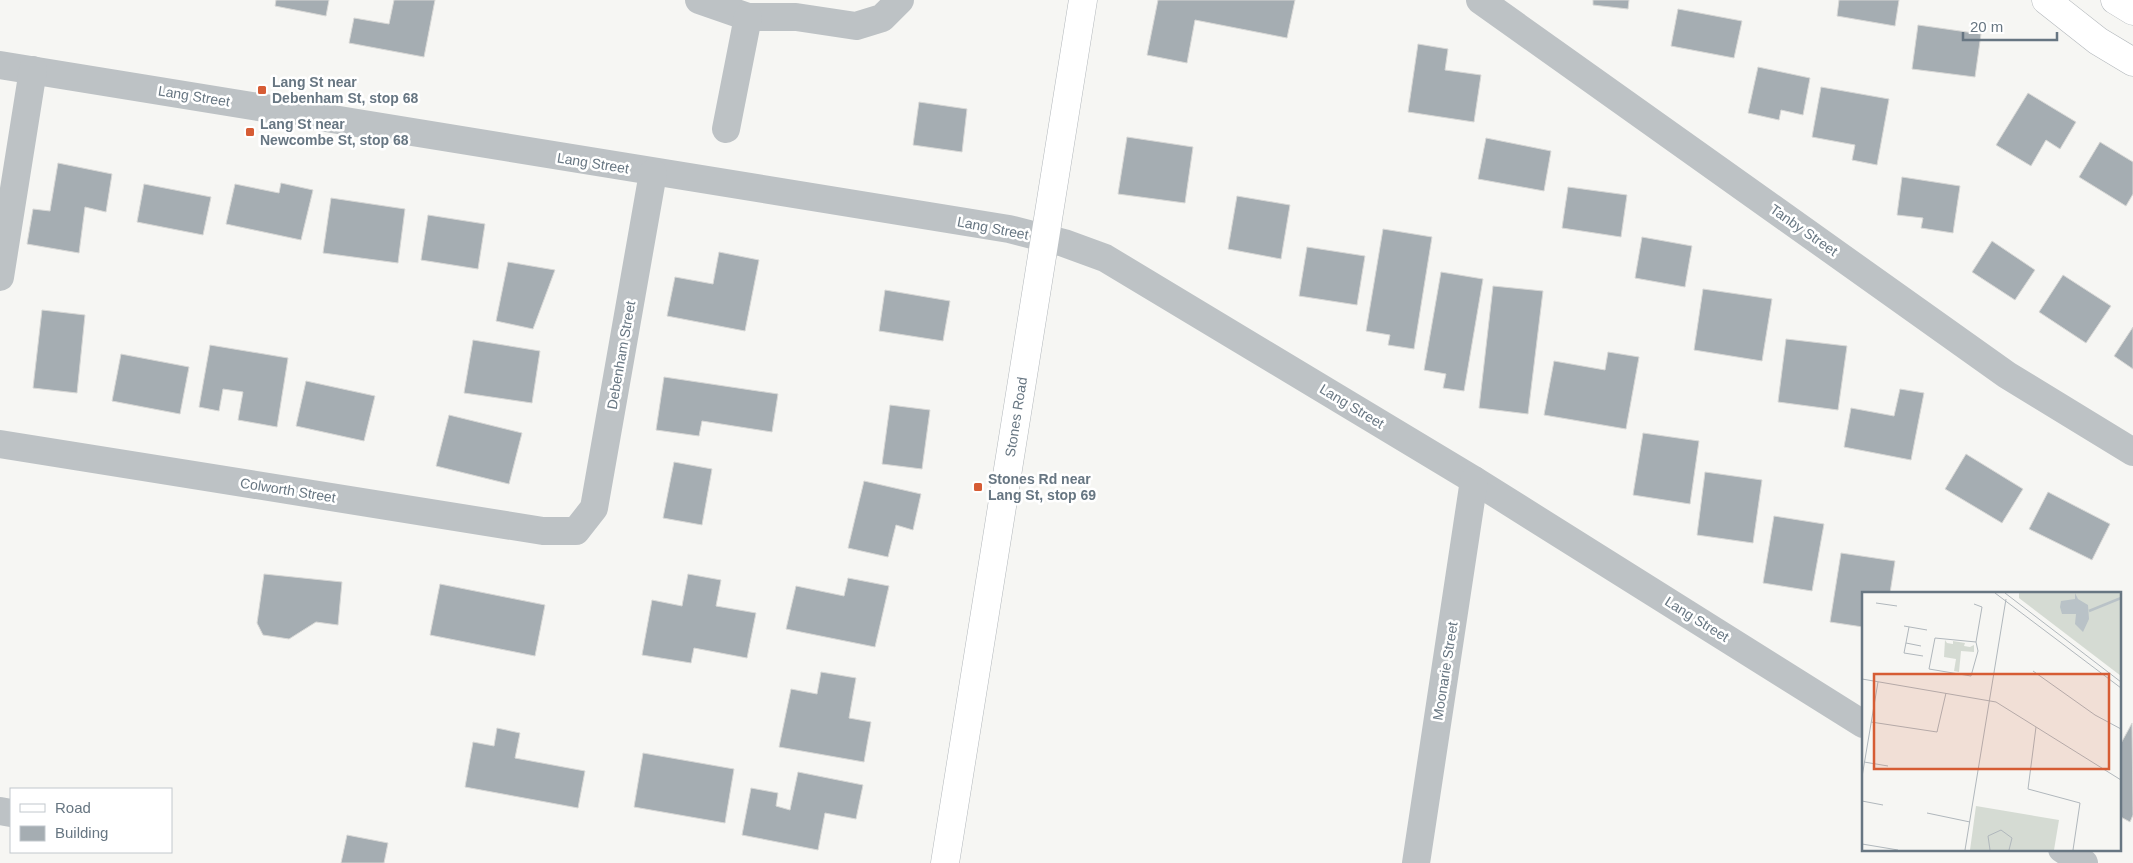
<svg xmlns="http://www.w3.org/2000/svg" width="2133" height="863" font-family="Helvetica,sans-serif">
<style>
.building{fill:#a5adb2;stroke:#d8d8d6}
.lines{fill:none;stroke-linecap:round;stroke-linejoin:round}
.secondary-casing{stroke:#b2b7bb;stroke-width:29}
.street{stroke:#bdc2c5;stroke-width:28}
.secondary{stroke:#fff;stroke-width:28}
.poi-dot{fill:#d65c34;stroke:#fff;stroke-width:2}
.labels{text-anchor:middle;stroke-width:5;stroke-linejoin:round;paint-order:stroke}
.poi-label{font-size:14px;font-weight:bold;fill:#677682;stroke:#fff;text-anchor:start}
.street-label{font-size:14px;fill:#677682;stroke:#fff}
.inset-river{fill:none;stroke:#b9c2c7;stroke-width:2.5}
.inset-road{fill:none;stroke:#b0b7bc;stroke-width:1}
.view{fill:#d65c34;fill-opacity:0.15;stroke:#d65c34;stroke-width:2.5}
.inset-edge{fill:none;stroke:#677682;stroke-width:2.5}
</style>
<rect width="100%" height="100%" fill="#f6f6f3"/>
<g class="building">
<path d="M276 0H329L326 16 275 6Z"/>
<path d="M394 0H435L424 57 349 43 354 18 389 24Z"/>
<path d="M1158 0H1295L1287 38 1195 20 1187 63 1147 55Z"/>
<path d="M1593 0H1629L1628 9 1593 5Z"/>
<path d="M1839 0H1899L1895 26 1837 16Z"/>
<path d="M1678 9 1742 21 1734 58 1671 46Z"/>
<path d="M1918 25 1981 34 1975 77 1912 69Z"/>
<path d="M1418 44 1448 49 1445 70 1481 75 1474 122 1408 112Z"/>
<path d="M1758 67 1810 78 1803 115 1781 110 1779 120 1748 113Z"/>
<path d="M1821 87 1889 99 1877 165 1852 160 1855 145 1812 137Z"/>
<path d="M2028 93 2076 122 2060 149 2046 140 2031 166 1996 145Z"/>
<path d="M919 102 967 109 962 152 913 145Z"/>
<path d="M1127 137 1193 147 1185 203 1118 194Z"/>
<path d="M1486 138 1551 151 1544 191 1478 179Z"/>
<path d="M2100 142 2133 162V194L2126 206 2079 177Z"/>
<path d="M58 163 112 174 106 212 85 207 79 253 27 244 33 209 50 211Z"/>
<path d="M1902 177 1960 186 1953 233 1921 228 1923 218 1897 215Z"/>
<path d="M281 183 313 190 301 240 226 224 235 184 279 193Z"/>
<path d="M144 184 211 197 203 235 137 222Z"/>
<path d="M1568 187 1627 195 1621 237 1562 228Z"/>
<path d="M1237 196 1290 205 1281 259 1228 249Z"/>
<path d="M331 198 405 209 398 263 323 253Z"/>
<path d="M428 215 485 224 478 269 421 260Z"/>
<path d="M1383 229 1432 237 1414 349 1388 345 1390 335 1366 331Z"/>
<path d="M1642 237 1692 246 1685 287 1635 278Z"/>
<path d="M1992 241 2035 270 2015 300 1972 272Z"/>
<path d="M1307 247 1365 256 1357 305 1299 296Z"/>
<path d="M719 252 759 260 745 331 667 316 675 277 713 284Z"/>
<path d="M508 262 555 270 533 329 496 321Z"/>
<path d="M1441 272 1483 279 1464 391 1443 388 1446 374 1424 370Z"/>
<path d="M2063 275 2111 306 2086 343 2039 312Z"/>
<path d="M1493 286 1543 291 1528 414 1479 408Z"/>
<path d="M1703 289 1772 299 1762 361 1694 350Z"/>
<path d="M885 290 950 301 943 341 879 331Z"/>
<path d="M42 310 85 315 77 393 33 388Z"/>
<path d="M2133 327V369L2114 356Z"/>
<path d="M1786 339 1847 346 1838 410 1778 402Z"/>
<path d="M473 340 540 351 532 403 464 393Z"/>
<path d="M210 345 288 358 277 427 238 420 243 392 223 389 219 411 199 407Z"/>
<path d="M1608 352 1639 357 1626 429 1544 415 1554 361 1605 370Z"/>
<path d="M121 354 189 367 180 414 112 401Z"/>
<path d="M664 377 778 394 772 432 702 421 699 436 656 430Z"/>
<path d="M306 381 375 396 364 441 296 426Z"/>
<path d="M1900 389 1924 393 1911 460 1844 447 1851 408 1894 416Z"/>
<path d="M890 405 930 410 922 469 882 464Z"/>
<path d="M449 415 522 433 509 484 436 466Z"/>
<path d="M1643 433 1699 441 1690 504 1633 495Z"/>
<path d="M1966 454 2023 489 2002 523 1945 489Z"/>
<path d="M674 462 712 469 702 525 663 518Z"/>
<path d="M1705 472 1762 480 1753 543 1697 535Z"/>
<path d="M864 481 921 494 913 530 896 525 888 557 848 548Z"/>
<path d="M2048 492 2110 524 2092 560 2029 529Z"/>
<path d="M1774 516 1824 524 1812 591 1763 583Z"/>
<path d="M1841 553 1895 561 1890 593H1863V627L1830 622Z"/>
<path d="M264 574 342 582 338 625 316 622 289 639 263 635 257 623Z"/>
<path d="M688 574 721 580 716 606 756 613 747 658 694 648 691 663 642 655 652 600 682 606Z"/>
<path d="M848 578 889 586 875 647 786 629 796 586 844 596Z"/>
<path d="M440 584 545 605 535 656 430 635Z"/>
<path d="M821 672 856 678 849 718 871 722 864 762 779 747 791 689 817 694Z"/>
<path d="M2132 723 2133 815 2130 822 2119 816V747Z"/>
<path d="M497 728 520 733 515 758 585 771 578 808 465 787 473 742 494 746Z"/>
<path d="M643 753 734 769 725 823 634 807Z"/>
<path d="M798 772 863 785 856 819 825 813 818 850 742 835 751 788 778 793 776 806 790 810Z"/>
<path d="M347 835 388 843 384 863H341Z"/>
</g>
<g class="lines">
<defs>
<g id="secondary">
<path d="M2046 0 2098 41 2133 62"/>
<path d="M2115 0 2133 11"/>
<path d="M945 863 1083 0"/>
</g>
</defs>
<use href="#secondary" class="secondary-casing"/>
<g class="street">
<path d="M699 0 748 17H796L856 26 882 18 900 0"/>
<path d="M1480 0 2007 375 2133 452"/>
<path d="M0 65 1009 229 1064 243 1105 258 1474 480 1863 724"/>
<path d="M726 129 748 17"/>
<path d="M0 277 33 70"/>
<path d="M0 444 543 531H576L594 508 653 173"/>
<path d="M0 811 11 813"/>
<path d="M2062 849 2084 863"/>
<path d="M1416 863 1474 480"/>
</g>
<use href="#secondary" class="secondary"/>
</g>
<g class="poi-dot">
<rect x="257" y="85" width="10" height="10" rx="2.5"/>
<rect x="245" y="127" width="10" height="10" rx="2.5"/>
<rect x="973" y="482" width="10" height="10" rx="2.5"/>
</g>
<g class="labels">
<g class="poi-label">
<text x="272" y="87">Lang St near<tspan x="272" dy="16">Debenham St, stop 68</tspan></text>
<text x="260" y="129">Lang St near<tspan x="260" dy="16">Newcombe St, stop 68</tspan></text>
<text x="988" y="484">Stones Rd near<tspan x="988" dy="16">Lang St, stop 69</tspan></text>
</g>
<g class="street-label">
<text transform="translate(194 96) rotate(9)" y="5">Lang Street</text>
<text transform="translate(593 163) rotate(9)" y="5">Lang Street</text>
<text transform="translate(993 228) rotate(11)" y="5">Lang Street</text>
<text transform="translate(1804 230) rotate(35)" y="5">Tanby Street</text>
<text transform="translate(621 355) rotate(-80)" y="5">Debenham Street</text>
<text transform="translate(1352 406) rotate(31)" y="5">Lang Street</text>
<text transform="translate(1016 417) rotate(-81)" y="5">Stones Road</text>
<text transform="translate(288 490) rotate(9)" y="5">Colworth Street</text>
<text transform="translate(1697 619) rotate(32)" y="5">Lang Street</text>
<text transform="translate(1445 671) rotate(-81)" y="5">Moonarie Street</text>
</g>
</g>
<g transform="translate(1862 592)">
<rect width="259" height="259" fill="#f6f6f3"/>
<path d="M157 1H259V84L157 6ZM83 48 85 51 91 52V49L103 51 102 54 108 55 112 53V60L99 59 97 80 92 79 94 67 82 65ZM114 214 197 228 192 258H108Z" fill="#d5dbd3"/>
<path d="M213 1 216 7 226 13 227 27 221 40 213 32 214 22H200L198 15 199 9 213 7Z" fill="#b9c2c7"/>
<path class="inset-river" d="M227 19 259 6"/>
<path class="inset-road" d="M133 1 259 96M143 1 259 90M14 11 35 14M112 12 120 15 114 50M42 34 65 38M47 35 42 61 61 64M73 46 114 50 116 59 109 84 67 77ZM44 51 59 54M171 79 233 123 259 137M0 87 134 110 259 188M9 130 75 140 84 101M174 135 166 197 218 211 211 258M2 170 26 174M0 185 16 90M0 209 21 213M65 221 108 230M0 252 36 258M103 258 144 7M128 258 126 244 139 238 150 246 147 258"/>
<path class="view" d="M12 82H247V177H12Z"/>
<rect width="259" height="259" class="inset-edge"/>
</g>
<rect x="10" y="788" width="162" height="65" fill="#ffffff" stroke="#c2c8cd"/>
<rect x="20" y="804" width="25" height="8" fill="#ffffff" stroke="#c2c8cd"/>
<text x="55" y="813" font-size="15" fill="#677682">Road</text>
<rect x="20" y="826" width="25" height="15" fill="#a5adb2" stroke="#c2c8cd"/>
<text x="55" y="838" font-size="15" fill="#677682">Building</text>
<path d="M1963 32v8h94v-8" fill="none" stroke="#677682" stroke-width="2.5"/>
<text x="1970" y="32" font-size="15" fill="#677682" stroke="#ffffff" stroke-width="4" paint-order="stroke">20 m</text>
</svg>
